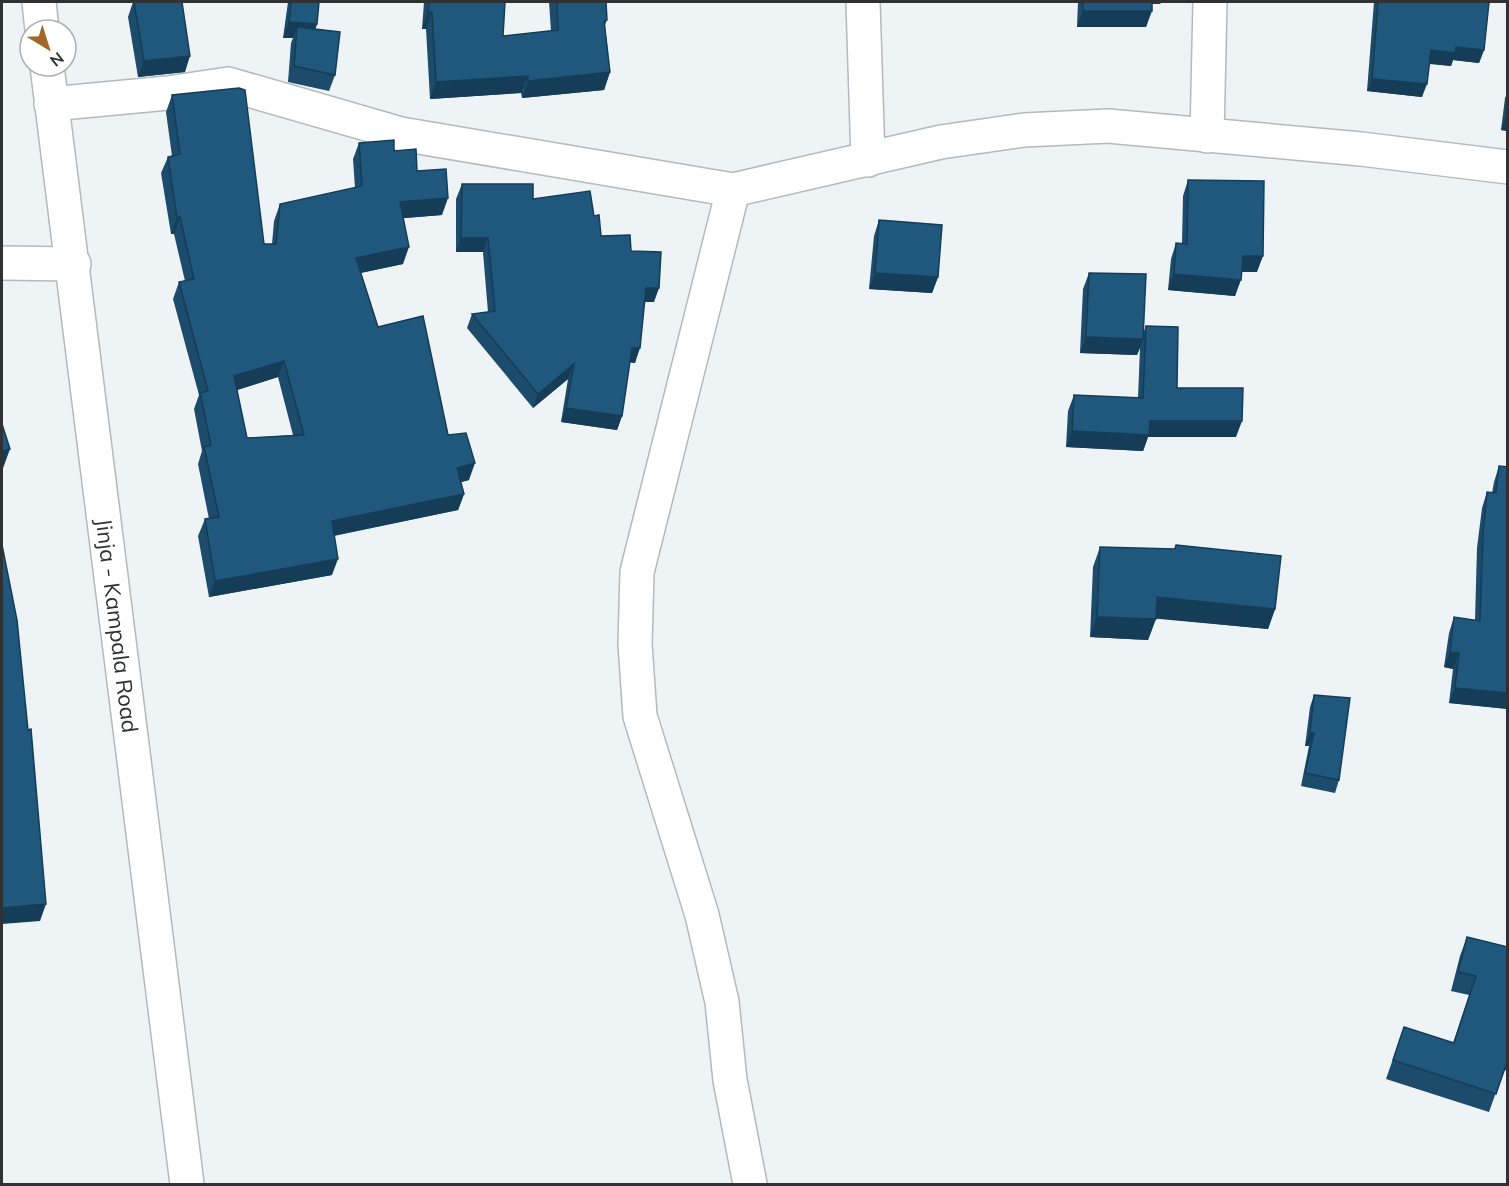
<svg xmlns="http://www.w3.org/2000/svg" width="1509" height="1186" font-family="Mulish,sans-serif">
<style>
.lines{fill:none;stroke-linecap:round;stroke-linejoin:round}
.minor-casing{stroke:#b5b9bd;stroke-width:36}
.trunk-casing{stroke:#b5b9bd;stroke-width:36}
.minor{stroke:#fff;stroke-width:33}
.trunk{stroke:#fff;stroke-width:33}
.wall{fill:#1c4b6b;fill-rule:evenodd}
.shaded-wall{fill:#163d57}
.building{fill:#20577c;stroke:#163d57;stroke-width:1.5;fill-rule:evenodd}
.labels{text-anchor:middle;stroke-width:6;stroke-linejoin:round;paint-order:stroke}
.street-label{font-size:22px;fill:#2f3132;stroke:#fff}
</style>
<rect width="100%" height="100%" fill="#eef3f6"/>
<g class="lines">
<defs>
<g id="minor">
<path d="M863 2 868 160"/>
<path d="M51 104 168 93 228 84 401 134 733 190 941 142 1024 130 1108 126 1361 149 1508 167"/>
<path d="M1207 136 1210 2"/>
<path d="M733 190 637 572 635 644 640 716 702 915 722 1002 730 1080 750 1184"/>
<path d="M2 263 74 264"/>
</g>
<g id="trunk">
<path d="M39 2 42 30"/>
<path id="s1" d="M47 66 187 1184"/>
</g>
</defs>
<use href="#minor" class="minor-casing"/>
<use href="#trunk" class="trunk-casing"/>
<use href="#minor" class="minor"/>
<use href="#trunk" class="trunk"/>
</g>
<g class="wall">
<path d="M133 2H182L185 72 138 77 128 17Z"/>
<path d="M288 2H319L317 24 315 29 335 75 329 91 288 82 291 43 293 38H283Z"/>
<path d="M424 2H505L503 36 551 31 549 2H606L607 20 605 25 610 72 604 90 522 98 521 93 430 99 426 29H422Z"/>
<path d="M1078 2H1161L1160 4H1152L1146 27H1077Z"/>
<path d="M1374 2H1489L1484 50 1479 63 1453 60 1451 66 1429 64 1422 97 1367 91Z"/>
<path d="M1508 91V131L1501 130 1505 98Z"/>
<path d="M172 95 264 244H272L274 221 280 204 355 188 353 159 359 143 394 151 417 171 442 215 403 218V264L361 273 378 327 448 435 469 480 461 482 464 494 458 510 334 536 332 575 209 597 198 536 205 519H209L198 464 202 451 194 409 199 395 173 299 179 282 185 281 174 234H171L161 173 168 157 172 156 166 112ZM278 377 293 435 247 438 237 390Z"/>
<path d="M1188 180 1257 272H1242L1235 296 1168 290 1171 259 1176 243H1182L1183 196Z"/>
<path d="M462 184 533 199 594 216 601 236 631 251 654 302H645L635 363 630 362 622 416 617 430 561 422 568 379 533 408 467 328 472 314 488 312 483 252H456V199Z"/>
<path d="M879 220 938 277 932 293 869 289 874 236Z"/>
<path d="M1089 273 1143 333 1146 326 1177 388 1236 437H1148L1143 451 1066 447 1068 411 1074 395 1138 398 1140 348 1137 355 1080 353 1083 289Z"/>
<path d="M1499 466 1508 709 1449 703 1453 669 1444 667 1449 633 1454 617 1475 620 1477 548 1482 508 1487 492 1492 493 1494 482Z"/>
<path d="M1176 545 1275 609 1268 629 1156 618 1148 640 1090 637 1093 567 1100 547 1174 549Z"/>
<path d="M1314 695 1339 780 1335 793 1301 786 1309 746H1305L1310 707Z"/>
<path d="M1467 937 1508 947V1071L1504 1070 1489 1112 1386 1079 1404 1027 1453 1043 1469 995 1451 991 1460 956Z"/>
</g>
<g class="shaded-wall">
<path d="M1147 2H1161L1160 4H1147Z"/>
<path d="M1083 11H1152L1146 27H1077Z"/>
<path d="M428 12H432L426 29H422Z"/>
<path d="M289 22 317 24 312 40 297 27 293 38H283Z"/>
<path d="M1456 47 1484 50 1479 63 1453 60 1451 66 1426 63 1431 50Z"/>
<path d="M190 56 185 72 138 77 144 61Z"/>
<path d="M610 72 604 90 522 98 528 81Z"/>
<path d="M528 76 521 93 430 99 436 82Z"/>
<path d="M1372 79 1427 84 1422 97 1367 91Z"/>
<path d="M1507 114 1508 131 1501 130Z"/>
<path d="M448 198 442 215 394 219 400 202Z"/>
<path d="M180 217 174 234H171L177 218Z"/>
<path d="M461 238H488L483 252H456Z"/>
<path d="M409 247 403 264 350 275 356 258Z"/>
<path d="M1243 256H1263L1257 272H1237Z"/>
<path d="M875 273 938 277 932 293 869 289Z"/>
<path d="M1174 274 1241 280 1235 296 1168 290Z"/>
<path d="M646 288H659L654 302H641Z"/>
<path d="M1086 337 1143 339 1137 355 1080 353Z"/>
<path d="M632 348H640L635 363 627 362Z"/>
<path d="M284 361 278 377 228 393 234 376Z"/>
<path d="M574 364 568 379 533 408 538 394Z"/>
<path d="M566 408 622 416 617 430 561 422Z"/>
<path d="M1150 421H1242L1236 437H1148L1143 451 1066 447 1072 431Z"/>
<path d="M10 449 2 471V451Z"/>
<path d="M475 463 469 480 451 485 457 468Z"/>
<path d="M464 494 458 510 326 537 332 521Z"/>
<path d="M338 559 332 575 209 597 215 581Z"/>
<path d="M1157 597 1275 609 1268 629 1149 618Z"/>
<path d="M1097 617 1156 619 1148 640 1090 637Z"/>
<path d="M1450 652 1459 653 1453 669 1444 667Z"/>
<path d="M1455 688 1508 693V709L1449 703Z"/>
<path d="M1310 733H1314L1309 746H1305Z"/>
<path d="M46 904 40 921 2 924V908Z"/>
</g>
<g class="building">
<path d="M134 2H182L190 56 144 61Z"/>
<path d="M291 2H319L317 24 289 22Z"/>
<path d="M429 2H505L503 36 558 30 557 2H606L607 20 604 21 610 72 528 81V76L436 82 432 12H428Z"/>
<rect x="1083" y="2" width="69" height="9"/>
<path d="M1378 2H1489L1484 50 1456 47 1455 53 1431 50 1427 84 1372 79Z"/>
<path d="M297 27 340 32 335 75 294 66Z"/>
<path d="M239 88 245 90 264 244H276L280 204 362 186 359 143 394 140V151L416 149 417 171 446 169 448 198 400 202 409 247 356 258 378 327 423 316 448 435 466 433 475 463 457 468 464 494 332 521 338 559 215 581 205 519 219 517 204 447 211 445 200 393 208 391 179 282 194 279 180 217 177 218 168 157 180 154 172 95ZM284 361 304 435 247 438 234 376Z"/>
<path d="M1188 180 1264 181 1263 256H1243L1241 280 1174 274 1176 243 1187 244Z"/>
<path d="M462 184H533V199L590 191 594 216 599 215 601 236 630 235 631 251 661 252 659 288H646L640 348H632L622 416 566 408 574 364 538 394 472 314 495 311 488 238H461Z"/>
<path d="M879 220 942 225 938 277 875 273Z"/>
<path d="M1089 273 1146 274 1143 339 1086 337Z"/>
<path d="M1146 326 1178 327 1177 388H1243L1242 421H1150L1149 435 1072 431 1074 395 1143 398Z"/>
<path d="M2 424 10 449 2 451Z"/>
<path d="M1499 466 1508 467V693L1455 688 1459 653 1450 652 1454 617 1480 621 1483 533 1487 492 1496 493Z"/>
<path d="M2 545 17 620 28 730 31 729 46 904 2 908Z"/>
<path d="M1176 545 1281 556 1275 609 1157 597 1156 619 1097 617 1100 547 1175 549Z"/>
<path d="M1314 695 1350 698 1339 780 1305 773 1314 733H1310Z"/>
<path d="M1467 937 1508 947V1059L1496 1094 1393 1060 1404 1027 1454 1043 1476 976 1458 972Z"/>
</g>
<g class="labels">
<g class="street-label">
<text dy="8" stroke="none"><textPath href="#s1" startOffset="564">Jinja - Kampala Road</textPath></text>
</g>
</g>
<rect width="1509" height="1186" fill="none" stroke="#2f3132" stroke-width="6"/>
<g transform="translate(48 48) rotate(142)"><circle r="28" fill="#ffffff" stroke="#acadad" stroke-width="1.5"/>
<path d="M0-4.5L10 22L0 15L-10 22Z" fill="#a3662a"/>
<text y="-9" font-size="16" font-weight="bold" text-anchor="middle" fill="#2f3132">N</text>
</g>
</svg>
